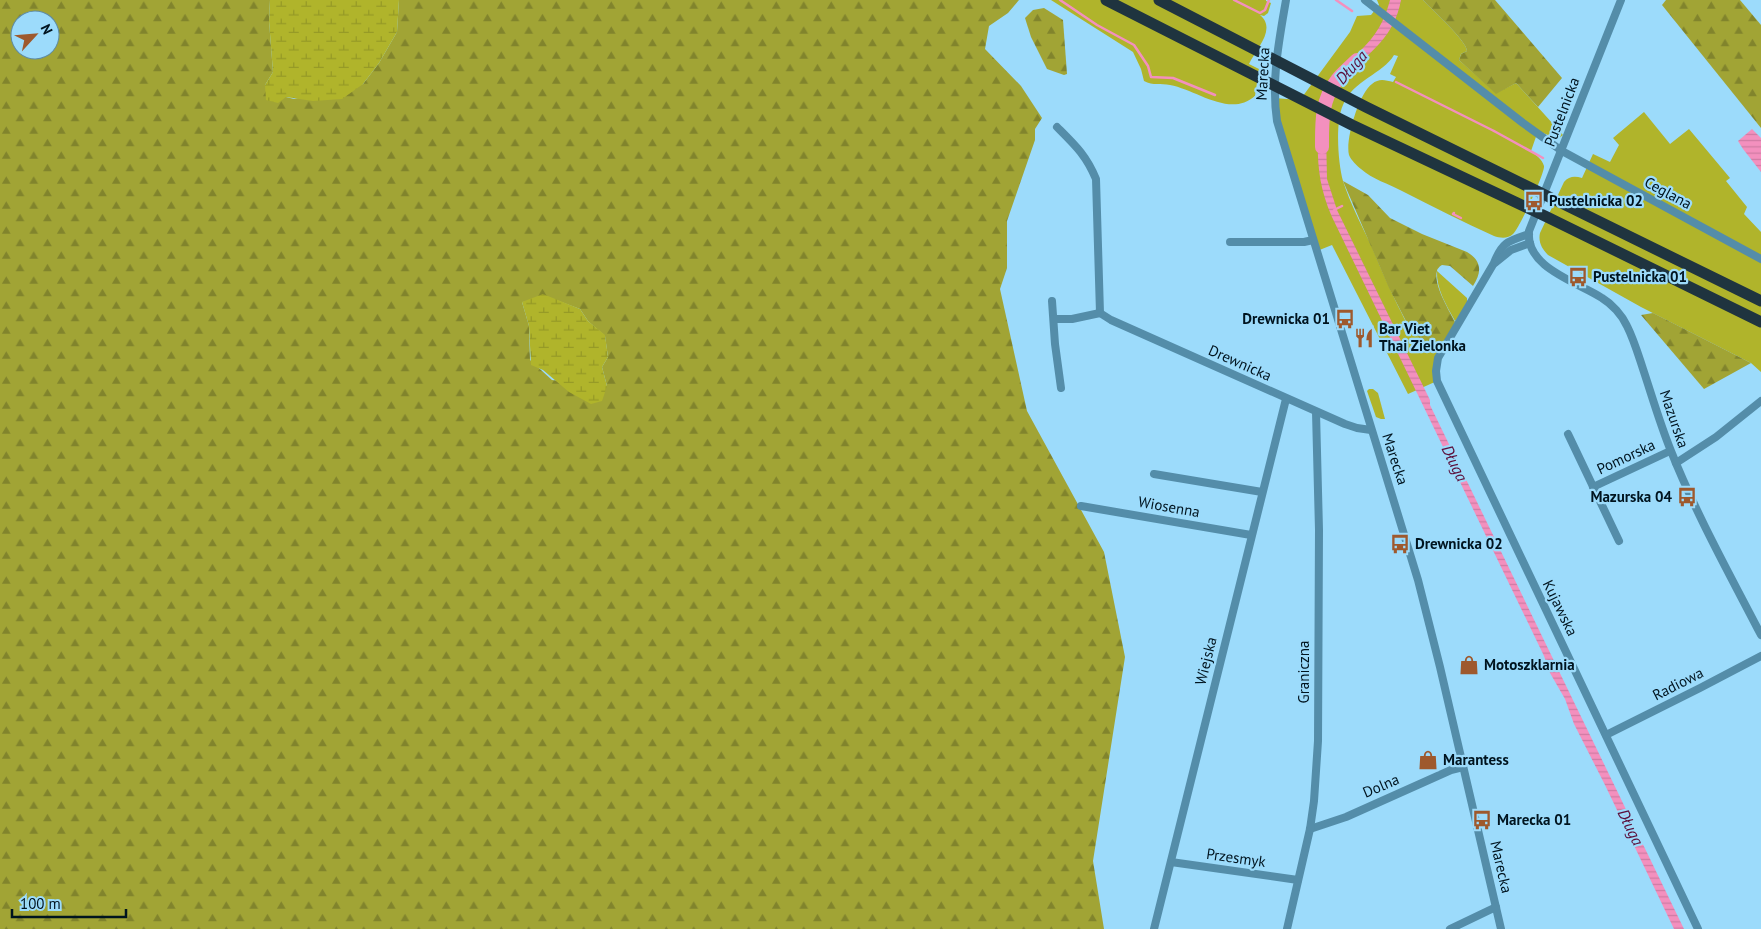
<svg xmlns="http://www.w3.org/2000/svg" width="1761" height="929" font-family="'PT Sans',sans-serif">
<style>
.grass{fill:#b0b42b}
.forest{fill:url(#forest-firs);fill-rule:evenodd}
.wetland{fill:url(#wetland-marsh)}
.water{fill:url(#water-rules)}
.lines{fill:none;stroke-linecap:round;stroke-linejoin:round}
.stream{stroke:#f390be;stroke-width:2.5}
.river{stroke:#f390be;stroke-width:14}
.minor{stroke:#548da9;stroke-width:8}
.highway{stroke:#1f343f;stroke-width:11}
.labels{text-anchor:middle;stroke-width:4.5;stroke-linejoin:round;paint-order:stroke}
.street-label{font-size:15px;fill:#00141f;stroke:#9cdbfb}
.poi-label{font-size:15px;font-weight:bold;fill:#00141f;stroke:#9cdbfb;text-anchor:start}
.water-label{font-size:16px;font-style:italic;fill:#5b0f3b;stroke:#9cdbfb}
</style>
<defs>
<pattern id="forest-firs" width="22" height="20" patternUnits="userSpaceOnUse" patternTransform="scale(1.25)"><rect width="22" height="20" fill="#a1a435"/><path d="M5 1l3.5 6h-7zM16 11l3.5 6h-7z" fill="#81842c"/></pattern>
<pattern id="wetland-marsh" width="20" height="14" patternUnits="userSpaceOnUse" patternTransform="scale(1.25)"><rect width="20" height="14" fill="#b0b42b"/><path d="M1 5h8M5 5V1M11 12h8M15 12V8" fill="none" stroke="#969a26"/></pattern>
<pattern id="water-rules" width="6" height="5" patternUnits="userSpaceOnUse" patternTransform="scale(1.25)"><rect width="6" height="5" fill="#f390be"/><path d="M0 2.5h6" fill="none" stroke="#cf7ba3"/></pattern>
</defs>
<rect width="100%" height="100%" fill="#9cdbfb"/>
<g class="grass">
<path d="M1051 0H1266V1L1271 3 1268 13 1264 16 1260 15C1277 29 1256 49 1249 64L1259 69 1255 96C1230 118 1197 90 1170 85 1161 83 1153 86 1144 81L1141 69 1133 52Z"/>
<path d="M1377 0H1423C1432 10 1467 41 1467 51L1461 54 1459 60 1496 93 1516 83 1563 135 1558 139 1538 131 1531 151C1536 155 1542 159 1544 166 1545 173 1519 229 1513 234 1508 239 1500 238 1494 236 1463 222 1432 206 1402 191 1389 184 1372 179 1361 169 1357 166 1351 160 1349 155 1345 140 1359 93 1372 84 1379 78 1385 80 1393 82L1396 77 1390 74 1398 56 1394 55C1383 74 1353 80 1343 105 1335 122 1338 163 1343 181 1350 203 1362 226 1372 247 1380 267 1389 287 1398 306 1402 313 1405 321 1409 327 1417 339 1430 345 1443 350L1437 381 1408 394 1332 245 1317 251 1274 98 1300 100 1350 32 1357 16 1371 15 1379 5Z"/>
<path d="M1644 112 1670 144 1689 129 1730 178 1726 181 1747 207 1744 214 1761 232V372L1751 363 1641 307 1548 255C1542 249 1538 242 1540 233L1564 182C1569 176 1575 176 1582 178L1593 154 1610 162 1619 145 1613 138Z"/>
<path d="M1437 271 1467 298V307L1455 321C1447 306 1436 289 1437 271Z"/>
<path d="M1369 389H1373L1378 393 1385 419H1381L1376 417 1367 391Z"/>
</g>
<g class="forest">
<path d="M0 0H270L269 21 273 72 265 85 286 97 294 99 363 84 379 63 397 32 399 0H1019L1008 13 989 26 985 49 1021 86 1042 118 1035 129V140L1007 221V268L1000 289 1027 411 1104 552 1125 657 1093 861 1104 929H0ZM20 20H50V50H20ZM556 300 580 309 588 321 605 336 608 357 602 367 607 386 552 380 530 360 529 326 522 302Z"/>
<path d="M1423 0H1495L1562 78 1538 107 1516 83 1496 94 1459 60 1461 54 1467 51C1467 41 1432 10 1423 0Z"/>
<path d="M1666 0H1740L1761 25V128L1662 5Z"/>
<path d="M1044 8 1063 20 1067 74 1064 75 1047 69 1031 37 1025 18 1033 10Z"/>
<path d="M1343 181 1368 195 1390 218 1422 234 1467 252C1482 261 1482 272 1473 286L1450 266 1442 265C1440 266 1437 269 1437 271 1433 284 1449 310 1455 322L1443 350 1430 345 1419 338 1409 327 1389 288Z"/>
<path d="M1653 313 1751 363 1704 389 1641 315Z"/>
</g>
<g class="wetland">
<path d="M270 0H399L397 32 379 63 363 84 342 99 313 101 286 97 278 103 266 100 265 85 273 72 269 21Z"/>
<path d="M543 294 580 309 588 321 605 335 608 357 602 367 607 386 602 401 591 404 569 392 543 370 531 365 529 326 522 302Z"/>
</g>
<g class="water">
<path d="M1390 0H1401C1394 38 1371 49 1349 76L1339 71C1364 47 1381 35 1390 0Z"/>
<path d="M1318 127 1326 131 1327 179 1337 210 1430 400V405L1684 929H1674L1605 785 1574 724 1565 699 1550 673 1544 656 1332 217C1318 185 1317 161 1318 127Z"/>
<path d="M1752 129 1761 138V172L1743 149 1738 141Z"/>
</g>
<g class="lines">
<g class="stream">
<path d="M1060 0 1097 25 1134 45 1148 66 1151 77 1173 78 1215 95"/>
<path d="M1234 0 1260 13 1265 10 1269 0"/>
<path d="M1336 0 1352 11"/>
<path d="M1396 82 1494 131"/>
<path d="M1494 131 1543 158"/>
<path d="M1334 210 1342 206"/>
<path d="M1454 213 1453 214 1461 218"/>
</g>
<path class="river" d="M1322 147C1322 123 1321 100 1337 80 1342 73 1350 67 1357 60"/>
<g class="minor">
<path d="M1286 0C1279 41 1271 80 1277 121L1418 580 1440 667 1501 929"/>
<path d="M1365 0 1523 123 1562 151 1761 259"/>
<path d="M1621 0 1529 231C1525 268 1578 282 1602 298 1612 304 1622 315 1627 326 1634 340 1638 354 1643 369 1652 396 1660 424 1671 451 1696 514 1730 575 1761 635"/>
<path d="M1057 127C1075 145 1086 155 1096 179L1100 313"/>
<path d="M1529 234C1508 241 1502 242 1494 263L1438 358 1436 371 1437 381 1698 929"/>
<path d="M1230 242H1304L1313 240"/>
<path d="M1495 263 1511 250 1530 243"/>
<path d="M1052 301 1055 344 1061 388"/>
<path d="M1054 319H1072L1100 313 1111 320 1345 424 1357 428 1371 430"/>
<path d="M1568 434 1619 541"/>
<path d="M1676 463 1716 437 1761 401"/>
<path d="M1154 474 1262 492"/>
<path d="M1593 487 1670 451"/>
<path d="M1081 506 1251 535"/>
<path d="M1606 735 1700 688 1761 656"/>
<path d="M1310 829 1346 817 1451 770 1463 767"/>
<path d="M1171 862 1298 880"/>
<path d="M1154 929 1286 399"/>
<path d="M1287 929 1310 829 1314 801 1318 741 1319 530 1316 412"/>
<path d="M1450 929 1496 907"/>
</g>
<g class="highway">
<path d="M1106 0 1352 125 1547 217 1761 322"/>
<path d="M1159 0 1366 107 1761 301"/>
</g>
</g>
<defs>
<symbol id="bus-bare" viewBox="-9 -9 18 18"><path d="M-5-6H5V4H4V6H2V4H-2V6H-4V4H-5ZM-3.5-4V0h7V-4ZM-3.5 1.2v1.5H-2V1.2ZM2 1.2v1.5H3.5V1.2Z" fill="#9e592d" stroke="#9cdbfb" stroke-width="2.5" paint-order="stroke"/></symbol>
<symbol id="restaurant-bare" viewBox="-9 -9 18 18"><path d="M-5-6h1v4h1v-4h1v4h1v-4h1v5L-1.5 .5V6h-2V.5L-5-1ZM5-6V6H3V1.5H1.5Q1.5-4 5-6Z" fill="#9e592d" stroke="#9cdbfb" stroke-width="2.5" paint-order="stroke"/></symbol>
<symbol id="shop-bare" viewBox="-9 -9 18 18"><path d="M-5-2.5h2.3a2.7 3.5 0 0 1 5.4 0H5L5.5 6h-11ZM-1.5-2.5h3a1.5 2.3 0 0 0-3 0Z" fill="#9e592d" stroke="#9cdbfb" stroke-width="2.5" paint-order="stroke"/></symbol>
</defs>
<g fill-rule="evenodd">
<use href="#bus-bare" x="1520" y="187" width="28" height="28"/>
<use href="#bus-bare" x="1564" y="263" width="28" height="28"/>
<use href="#bus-bare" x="1331" y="305" width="28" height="28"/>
<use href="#restaurant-bare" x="1350" y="324" width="28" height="28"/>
<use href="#bus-bare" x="1673" y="483" width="28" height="28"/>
<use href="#bus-bare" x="1386" y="530" width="28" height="28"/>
<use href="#shop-bare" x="1455" y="651" width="28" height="28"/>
<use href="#shop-bare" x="1414" y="746" width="28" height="28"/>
<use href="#bus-bare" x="1468" y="806" width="28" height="28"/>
</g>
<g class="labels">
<g class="street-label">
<text transform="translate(1263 74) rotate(-87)" y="5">Marecka</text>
<text transform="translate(1562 112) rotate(-69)" y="5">Pustelnicka</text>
<text transform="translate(1668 193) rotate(28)" y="5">Ceglana</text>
<text transform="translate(1240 363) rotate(24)" y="5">Drewnicka</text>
<text transform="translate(1674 419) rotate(71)" y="5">Mazurska</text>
<text transform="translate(1626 457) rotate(-25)" y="5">Pomorska</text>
<text transform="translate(1395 459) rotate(72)" y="5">Marecka</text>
<text transform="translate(1169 507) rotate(10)" y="5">Wiosenna</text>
<text transform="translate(1560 608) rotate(64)" y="5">Kujawska</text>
<text transform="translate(1206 661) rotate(-76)" y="5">Wiejska</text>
<text transform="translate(1304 672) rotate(-90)" y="5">Graniczna</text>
<text transform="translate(1678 684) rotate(-27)" y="5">Radiowa</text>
<text transform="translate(1381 786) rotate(-23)" y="5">Dolna</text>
<text transform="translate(1236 858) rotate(8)" y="5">Przesmyk</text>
<text transform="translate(1501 867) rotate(77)" y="5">Marecka</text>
</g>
<g class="poi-label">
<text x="1549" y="206">Pustelnicka 02</text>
<text x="1593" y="282">Pustelnicka 01</text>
<text x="1330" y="324" text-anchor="end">Drewnicka 01</text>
<text x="1379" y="334">Bar Viet<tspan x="1379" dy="17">Thai Zielonka</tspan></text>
<text x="1672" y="502" text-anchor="end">Mazurska 04</text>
<text x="1415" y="549">Drewnicka 02</text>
<text x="1484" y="670">Motoszklarnia</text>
<text x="1443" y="765">Marantess</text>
<text x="1497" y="825">Marecka 01</text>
</g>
<g class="water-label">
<text transform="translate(1351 67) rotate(-48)" y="6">Długa</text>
<text transform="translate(1455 463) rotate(64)" y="6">Długa</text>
<text transform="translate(1631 827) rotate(64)" y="6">Długa</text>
</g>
</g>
<g transform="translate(35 35) rotate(64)"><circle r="24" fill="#9cdbfb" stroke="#5e8ba3"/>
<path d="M0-4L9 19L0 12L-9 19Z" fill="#9e592d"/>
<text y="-8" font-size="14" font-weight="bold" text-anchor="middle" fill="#00141f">N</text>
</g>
<path d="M12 909v8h114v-8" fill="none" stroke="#00141f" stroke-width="2.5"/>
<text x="20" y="909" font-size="15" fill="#00141f" stroke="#9cdbfb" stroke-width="4" paint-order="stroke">100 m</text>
</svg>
